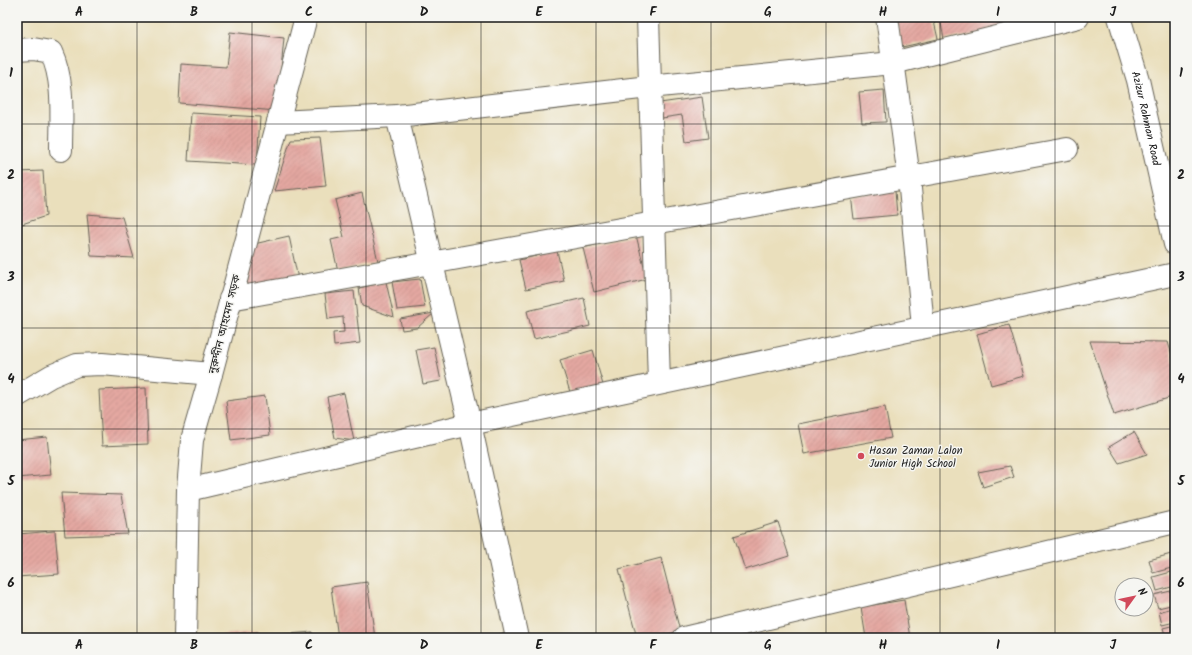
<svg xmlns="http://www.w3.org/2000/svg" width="1192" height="655" font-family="Kalam,'Noto Sans Bengali',sans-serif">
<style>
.building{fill:url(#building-hatch)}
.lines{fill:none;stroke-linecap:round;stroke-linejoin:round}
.minor-casing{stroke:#646054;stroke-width:24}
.major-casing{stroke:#646054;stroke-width:24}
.minor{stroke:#fff;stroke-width:22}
.major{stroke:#fff;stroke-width:22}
.grid{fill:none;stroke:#1c1c1c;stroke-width:1;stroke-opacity:0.55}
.poi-dot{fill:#d1495b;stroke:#f6f6f2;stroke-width:1.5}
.labels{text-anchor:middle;stroke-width:3;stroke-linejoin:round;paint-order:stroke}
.street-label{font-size:11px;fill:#1c1c1c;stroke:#f6f6f2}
.poi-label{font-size:11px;fill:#1c1c1c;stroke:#f6f6f2;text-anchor:start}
.neatline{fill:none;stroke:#1c1c1c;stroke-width:1.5}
.grid-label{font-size:13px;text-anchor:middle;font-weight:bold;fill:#1c1c1c}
</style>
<defs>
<pattern id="building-hatch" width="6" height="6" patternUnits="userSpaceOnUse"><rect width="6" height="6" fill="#e4a7a1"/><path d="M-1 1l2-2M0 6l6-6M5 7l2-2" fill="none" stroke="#c38f8a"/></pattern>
</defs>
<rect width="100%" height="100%" fill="#f6f6f2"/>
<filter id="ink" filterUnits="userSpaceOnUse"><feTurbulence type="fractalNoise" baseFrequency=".025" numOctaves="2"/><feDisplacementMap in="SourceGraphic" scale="8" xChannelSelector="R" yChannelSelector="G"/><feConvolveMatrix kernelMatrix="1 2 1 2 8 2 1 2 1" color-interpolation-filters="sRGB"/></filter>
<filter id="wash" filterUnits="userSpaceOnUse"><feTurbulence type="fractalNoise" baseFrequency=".012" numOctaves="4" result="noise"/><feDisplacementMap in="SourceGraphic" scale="16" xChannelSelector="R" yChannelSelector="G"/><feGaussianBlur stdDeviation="0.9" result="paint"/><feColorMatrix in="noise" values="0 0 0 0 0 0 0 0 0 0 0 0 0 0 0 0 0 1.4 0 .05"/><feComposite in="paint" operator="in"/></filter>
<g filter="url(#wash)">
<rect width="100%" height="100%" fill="#eadfbc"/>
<g id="blocks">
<g class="building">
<path d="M895 17H933L938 39 902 47Z"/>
<path d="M940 17H1012L1014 27 944 40Z"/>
<path d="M230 32 284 38 277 111 179 103 181 64 226 67Z"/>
<path d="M884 90 886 122 862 123 859 92Z"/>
<path d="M702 97 708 138 686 141 682 115 662 118 660 103Z"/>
<path d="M191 113 260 117 257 165 188 161Z"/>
<path d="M320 138 326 186 274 191 291 139Z"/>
<path d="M43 171 46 216 19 225 18 172Z"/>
<path d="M895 191 897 215 854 219 851 195Z"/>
<path d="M362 193 378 261 338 271 331 240 344 237 335 200Z"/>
<path d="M87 214 122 217 134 258 91 256Z"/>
<path d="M636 235 647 279 594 292 583 248Z"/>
<path d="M289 236 298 279 246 290 254 244Z"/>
<path d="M557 251 564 281 526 289 519 260Z"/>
<path d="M420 279 425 307 397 310 392 282Z"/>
<path d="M386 282 394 317 362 306 359 288Z"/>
<path d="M354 291 360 343 334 346 333 333 344 332 343 317 328 319 325 294Z"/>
<path d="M584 298 590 326 534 339 527 311Z"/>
<path d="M434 313 417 328 402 330 400 319Z"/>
<path d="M1009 325 1024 376 991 385 977 334Z"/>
<path d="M1090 341 1168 342 1175 365V396L1114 415Z"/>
<path d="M434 347 441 381 423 384 416 350Z"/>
<path d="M593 350 603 385 571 395 560 360Z"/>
<path d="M146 388 148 444 102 446 99 390Z"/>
<path d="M344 393 354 441 335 438 327 397Z"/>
<path d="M265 396 270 435 231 440 226 401Z"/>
<path d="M885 407 891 438 804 454 798 424Z"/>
<path d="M1134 432 1147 454 1119 463 1109 447Z"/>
<path d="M47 437 51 475 17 478V440Z"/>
<path d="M1010 466 1014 477 983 487 978 472Z"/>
<path d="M61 493 121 495 128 534 65 536Z"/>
<path d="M778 522 789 556 745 570 734 536Z"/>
<path d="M55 531 59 574 17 577V534Z"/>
<path d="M1175 553V567L1153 573 1149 560Z"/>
<path d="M661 558 680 631 654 638H637L619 569Z"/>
<path d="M1175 571V586L1157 591 1153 577Z"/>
<path d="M367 582 375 638H338L331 587Z"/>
<path d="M1175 590V604L1158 608 1154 595Z"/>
<path d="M904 600 910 638H866L861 607Z"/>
<path d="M1175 607V622L1162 625 1159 612Z"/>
<path d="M1175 625V638H1166L1163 628Z"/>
<path d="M258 632 259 638H210V636Z"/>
<path d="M312 632V638H264V636Z"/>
<path d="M503 633 504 638H487Z"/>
</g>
</g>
</g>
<g filter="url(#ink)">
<use href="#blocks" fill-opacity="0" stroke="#646054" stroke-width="1"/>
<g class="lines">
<defs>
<g id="minor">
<path d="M648 17 659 383"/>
<path d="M887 17 909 178 923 327"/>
<path id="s1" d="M1119 17 1138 80 1175 244"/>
<path d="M17 50 33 49 51 52C65 82 61 118 61 150"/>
<path d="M397 116 470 424 517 638"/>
<path d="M278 122 397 116 649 87 893 63 1078 17"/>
<path d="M230 299 1067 149"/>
<path d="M17 396 51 376 77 365 102 364 211 374"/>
<path d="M188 490 470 424 1175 274"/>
<path d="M684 638 1175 522"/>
</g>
<path id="major" d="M185 638 188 490 192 440 211 374 306 17"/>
</defs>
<use href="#minor" class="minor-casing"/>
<use href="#major" class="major-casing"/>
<use href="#minor" class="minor"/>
<use href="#major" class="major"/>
</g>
</g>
<path class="grid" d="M137 17V638M252 17V638M366 17V638M481 17V638M596 17V638M711 17V638M826 17V638M940 17V638M1055 17V638M17 124H1175M17 226H1175M17 328H1175M17 429H1175M17 531H1175"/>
<circle class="poi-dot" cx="861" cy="456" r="4"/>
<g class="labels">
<g class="street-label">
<text dy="4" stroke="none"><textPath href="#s1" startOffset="105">Azizur Rahman Road</textPath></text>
<text transform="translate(224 324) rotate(-76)" y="4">নুরুদ্দীন আহমেদ সড়ক</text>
</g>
<g class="poi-label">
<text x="869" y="454">Hasan Zaman Lalon<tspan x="869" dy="13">Junior High School</tspan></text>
</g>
</g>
<rect width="1192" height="655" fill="none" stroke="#f6f6f2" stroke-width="44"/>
<g transform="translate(1134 597) rotate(57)"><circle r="19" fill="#f6f6f2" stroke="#9f9f9c"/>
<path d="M0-3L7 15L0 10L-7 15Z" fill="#d1495b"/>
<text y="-6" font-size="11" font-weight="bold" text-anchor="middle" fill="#1c1c1c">N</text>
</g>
<rect x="22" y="22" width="1148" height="611" class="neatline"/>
<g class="grid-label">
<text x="79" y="16">A</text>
<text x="194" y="16">B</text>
<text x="309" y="16">C</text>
<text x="424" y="16">D</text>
<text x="539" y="16">E</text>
<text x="653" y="16">F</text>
<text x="768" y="16">G</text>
<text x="883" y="16">H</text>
<text x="998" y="16">I</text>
<text x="1113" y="16">J</text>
<text x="11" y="77">1</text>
<text x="1181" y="77">1</text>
<text x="11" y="179">2</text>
<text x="1181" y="179">2</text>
<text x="11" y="281">3</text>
<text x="1181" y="281">3</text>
<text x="11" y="383">4</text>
<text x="1181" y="383">4</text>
<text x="11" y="485">5</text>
<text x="1181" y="485">5</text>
<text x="11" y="587">6</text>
<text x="1181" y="587">6</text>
<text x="79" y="649">A</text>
<text x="194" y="649">B</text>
<text x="309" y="649">C</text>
<text x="424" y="649">D</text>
<text x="539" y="649">E</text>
<text x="653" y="649">F</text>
<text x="768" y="649">G</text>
<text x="883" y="649">H</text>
<text x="998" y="649">I</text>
<text x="1113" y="649">J</text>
</g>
</svg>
